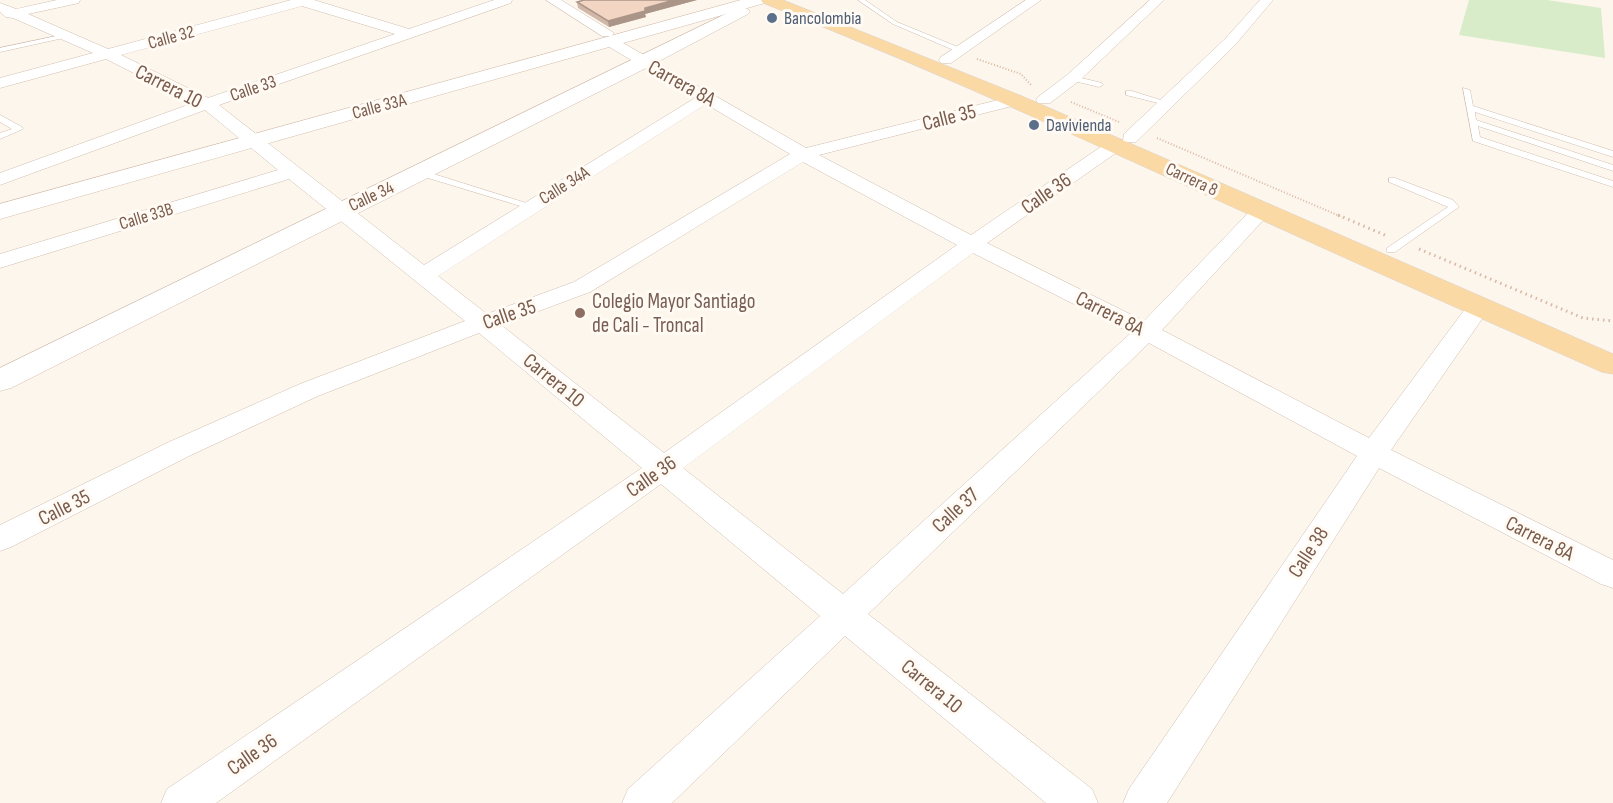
<svg xmlns="http://www.w3.org/2000/svg" width="1613" height="803" font-family="'Sofia Sans Condensed',sans-serif">
<style>
.green{fill:#d8ecc9}
.lines{fill:none;stroke-linecap:round;stroke-linejoin:round}
.service-casing{stroke:#d1beb0;stroke-width:1}
.minor-casing{stroke:#d1beb0;stroke-width:1}
.tertiary-casing{stroke:#d1beb0;stroke-width:1}
.secondary-casing{stroke:#d6c0b0;stroke-width:1}
.primary-casing{stroke:#dad1cd;stroke-width:1}
.path-far1{stroke:#d9b8a5;stroke-width:2;stroke-dasharray:1 2;stroke-linecap:butt}
.path{stroke:#d9b8a5;stroke-width:3;stroke-dasharray:1.5 4;stroke-linecap:butt}
.service{fill:#fff;fill-rule:evenodd}
.minor{fill:#fff;fill-rule:evenodd}
.tertiary{fill:#fff;fill-rule:evenodd}
.secondary{fill:#fff;fill-rule:evenodd}
.primary{fill:#fbd9a5;fill-rule:evenodd}
.wall{fill:#d1b7a8}
.shaded-wall{fill:#aa9588}
.building{fill:#f3d5c3;stroke:#aa9588;stroke-width:1.5}
.service-dot{fill:#5c6f8a;stroke:#fffaf3;stroke-width:2}
.education-dot{fill:#8d6e63;stroke:#fffaf3;stroke-width:2}
.labels{text-anchor:middle;stroke-width:6;stroke-linejoin:round;paint-order:stroke}
.far-service-label{font-size:18px;fill:#4e5e75;stroke:#fffaf3;text-anchor:start}
.far-street-label{font-size:18px;fill:#7a5c4d;stroke:#fffaf3}
.street-label{font-size:21px;fill:#7a5c4d;stroke:#fffaf3}
.education-label{font-size:21px;fill:#785e54;stroke:#fffaf3;text-anchor:start}
</style>
<rect width="100%" height="100%" fill="#fdf6ec"/>
<path class="green" d="M1469 0H1547L1601 8 1605 58 1459 35Z"/>
<g class="lines">
<defs>
<g id="service">
<path d="M858 0H865L897 22 965 50 958 52 893 24Z"/>
<path d="M66 34 70 36 68 37 0 52V48Z"/>
<path d="M1073 76 1102 83 1103 85 1099 87 1070 80V76Z"/>
<path d="M1463 88 1470 90 1473 106 1613 151V157L1475 112 1476 120 1613 165V171L1478 126 1480 137 1613 181V187L1473 141Z"/>
<path d="M1126 91H1132L1170 103 1166 105 1126 95Z"/>
<path d="M0 115 22 127 23 129 0 139V133L12 129 0 122Z"/>
<path d="M418 171H424L536 206 531 209 527 208 418 175Z"/>
<path d="M1389 178H1395L1453 200 1459 207 1395 252H1387V248L1448 207 1389 182Z"/>
</g>
<g id="minor">
<path d="M57 0H80L79 3 28 14 108 49 291 0H314L409 29 494 0H512L511 3 219 105 424 265 695 98 606 45 604 42 606 39H616L806 148 1018 95 1024 97 1026 100 1024 103 819 155 971 235 1111 140H1123L1124 134 1225 39 1260 0H1273L1235 45 1136 142H1125L1126 144 1123 148 987 243 1144 321 1254 207H1268L1271 211 1268 215 1162 330 1369 438 1471 301 1479 299 1487 301 1491 306 1391 450 1613 560V588L1601 584 1379 468 1167 803H1123L1129 789 1357 456 1149 343 868 614 1092 789 1098 803H1046L845 636 672 803H622L628 789 820 616 661 484 216 803H161L167 789 642 468 479 333 318 396 189 456 11 547 0 551V525L169 442 300 384 465 321 289 179 0 268V254L278 170 205 110 0 185V173L193 103 106 59 0 88V78L93 53 13 18 6 17 0 12V3L16 9ZM302 6 395 34 208 98 121 55ZM706 104 790 154 574 282 487 314 438 276ZM803 162 957 245 664 453 501 325 590 292ZM973 253 1131 333 843 594 683 468Z"/>
<path d="M546 0H561L614 33 612 36H602Z"/>
<path d="M1026 0H1041L951 63H941L939 60 941 57Z"/>
<path d="M1150 0H1164L1079 81 1050 103H1038L1036 100 1038 97 1067 75Z"/>
</g>
<path id="tertiary" d="M742 6 750 11 748 14 650 66 11 388 0 391V368Z"/>
<path id="secondary" d="M741 0H767L765 3 0 219V204Z"/>
<path id="primary" d="M761 0H783L1024 97 1613 354V374L1602 372C1501 327 1400 283 1299 237 1122 157 945 74 763 3Z"/>
</defs>
<use href="#service" class="service-casing"/>
<use href="#minor" class="minor-casing"/>
<use href="#tertiary" class="tertiary-casing"/>
<use href="#secondary" class="secondary-casing"/>
<use href="#primary" class="primary-casing"/>
<g class="path-far1">
<path d="M977 59 1021 74 1031 85"/>
<path d="M1071 102 1119 122"/>
<path d="M1157 138 1342 217"/>
</g>
<g class="path">
<path d="M1338 215 1387 236"/>
<path d="M1419 249 1583 318 1613 321"/>
</g>
<use href="#service" class="service"/>
<use href="#minor" class="minor"/>
<use href="#tertiary" class="tertiary"/>
<use href="#secondary" class="secondary"/>
<use href="#primary" class="primary"/>
</g>
<path class="wall" d="M584 0H697L645 14 646 17 609 27 578 8 577 2Z"/>
<path class="shaded-wall" d="M674 0H697L645 14 646 17 609 27 608 21 645 8Z"/>
<path class="building" d="M584 0H674L645 8V11L608 21 577 2Z"/>
<g class="service-dot">
<circle cx="772" cy="18" r="6"/>
<circle cx="1034" cy="125" r="6"/>
</g>
<circle class="education-dot" cx="580" cy="313" r="6"/>
<g class="labels">
<g class="far-service-label">
<text x="784" y="24">Bancolombia</text>
<text x="1046" y="131">Davivienda</text>
</g>
<g class="far-street-label">
<text transform="translate(171 37) rotate(-15)" y="6">Calle 32</text>
<text transform="translate(253 88) rotate(-19)" y="6">Calle 33</text>
<text transform="translate(379 106) rotate(-15)" y="6">Calle 33A</text>
<text transform="translate(1192 179) rotate(25)" y="6">Carrera 8</text>
<text transform="translate(564 185) rotate(-32)" y="6">Calle 34A</text>
<text transform="translate(371 196) rotate(-25)" y="6">Calle 34</text>
<text transform="translate(146 216) rotate(-17)" y="6">Calle 33B</text>
</g>
<g class="street-label">
<text transform="translate(682 83) rotate(29)" y="7">Carrera 8A</text>
<text transform="translate(169 86) rotate(27)" y="7">Carrera 10</text>
<text transform="translate(949 117) rotate(-14)" y="7">Calle 35</text>
<text transform="translate(1046 193) rotate(-35)" y="7">Calle 36</text>
<text transform="translate(1110 313) rotate(27)" y="7">Carrera 8A</text>
<text transform="translate(509 314) rotate(-19)" y="7">Calle 35</text>
<text transform="translate(554 380) rotate(39)" y="7">Carrera 10</text>
<text transform="translate(651 476) rotate(-35)" y="7">Calle 36</text>
<text transform="translate(64 507) rotate(-27)" y="7">Calle 35</text>
<text transform="translate(955 510) rotate(-43)" y="7">Calle 37</text>
<text transform="translate(1540 538) rotate(27)" y="7">Carrera 8A</text>
<text transform="translate(1308 552) rotate(-57)" y="7">Calle 38</text>
<text transform="translate(932 686) rotate(39)" y="7">Carrera 10</text>
<text transform="translate(252 754) rotate(-35)" y="7">Calle 36</text>
</g>
<g class="education-label">
<text x="592" y="308">Colegio Mayor Santiago<tspan x="592" dy="24">de Cali - Troncal</tspan></text>
</g>
</g>
</svg>
